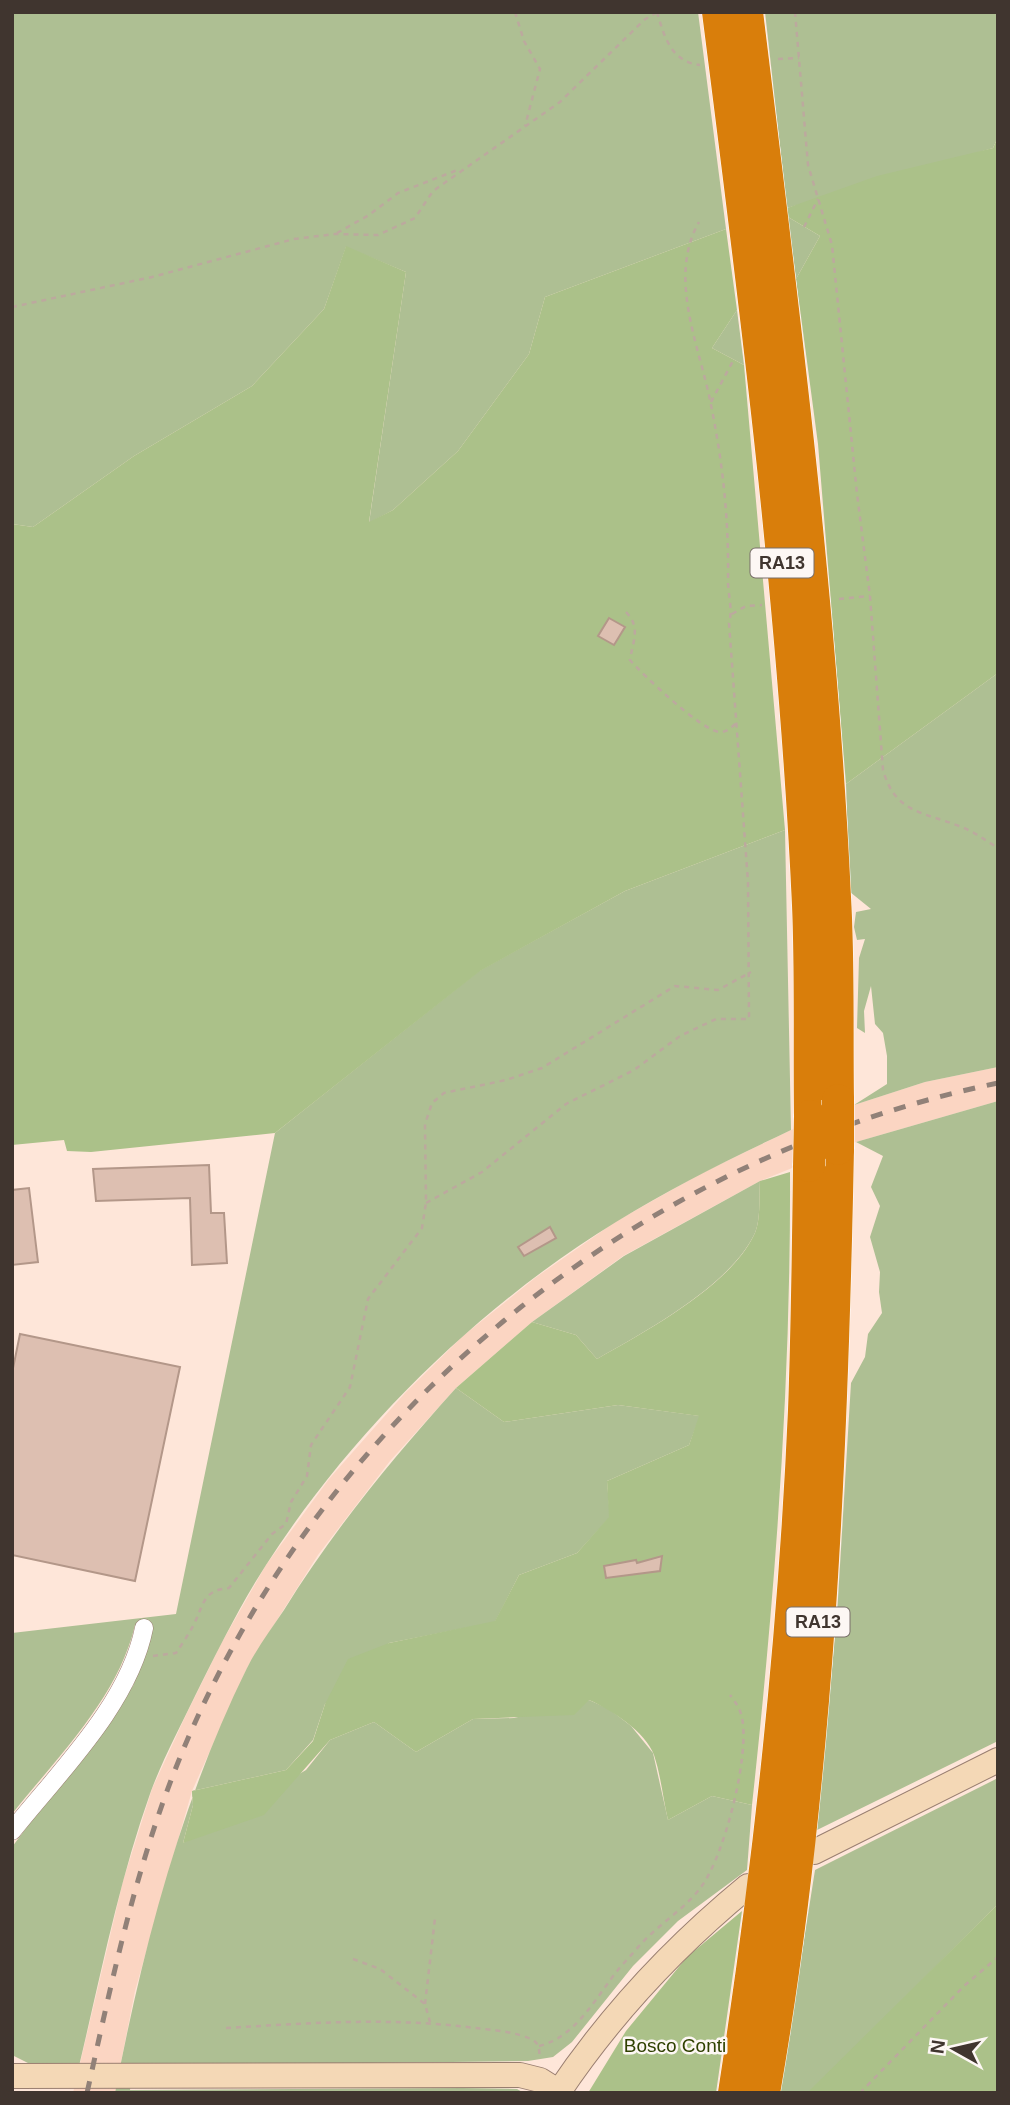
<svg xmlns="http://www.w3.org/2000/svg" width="1010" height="2105" viewBox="0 0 1010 2105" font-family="Arial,sans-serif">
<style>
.built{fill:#fbd5c2}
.green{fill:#aebf93}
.forest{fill:#abc189}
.building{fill:#ddbfb1;stroke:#b39789;stroke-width:2}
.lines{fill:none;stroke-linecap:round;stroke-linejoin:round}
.street-casing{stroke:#997e70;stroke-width:19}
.secondary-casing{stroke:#997e70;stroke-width:26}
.highway-casing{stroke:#fff;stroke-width:33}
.path{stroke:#bca99e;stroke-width:2.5;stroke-dasharray:5 5;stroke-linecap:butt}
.street{stroke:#fff;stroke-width:18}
.secondary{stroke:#f4d8b6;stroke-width:24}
.highway{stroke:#d97e0b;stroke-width:32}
.rail{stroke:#918178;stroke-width:5;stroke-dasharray:12 12;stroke-linecap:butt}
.highway-bridge-casing{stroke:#fff;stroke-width:33;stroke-linecap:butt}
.highway-bridge{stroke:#d97e0b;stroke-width:32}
.labels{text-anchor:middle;stroke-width:5;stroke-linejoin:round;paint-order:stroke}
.shield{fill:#fdf7f4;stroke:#796f6a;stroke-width:2}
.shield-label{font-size:18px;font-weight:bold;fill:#40352f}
.park-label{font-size:19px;fill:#2f4100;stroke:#fdf7f4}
</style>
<rect width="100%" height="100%" fill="#fee6d9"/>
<path class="built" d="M998,1067v34l-142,41 -96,39 -137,75 -91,66 -76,66 -66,73 -72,94 -70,111 -56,125 -57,200 -20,102h-42l50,-212 29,-92 33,-72 37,-75 44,-77 63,-86 76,-86 58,-57 72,-58 80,-56 85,-48 91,-44 63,-25 71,-23z"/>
<path class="green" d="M12,12h686l28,217 -181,68 -16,57 -71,97 -65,59 -24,13 37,-251 -60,-25 -22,62 -72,77 -118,70 -101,71 -21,-3z
M765,12h233v125l-5,11 -206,60z
M788,217l32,19 -24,43z
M737,310l7,55 -32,-17z
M998,673v394l-73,15 -71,23 33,-21v-28l-4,-23 -8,-9 -4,-38 -7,25 1,22 -8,-5 2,-70 6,-19 -8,1 -3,-13 2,-15 15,-3 -21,-17 -4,-108z
M785,830l6,300c-59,28 -119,57 -175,92 -136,83 -264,209 -350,343 -27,42 -49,87 -71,131 -15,31 -32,63 -44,95 -32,89 -50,183 -72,275l-49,-2 -18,-9v-208l121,-161 13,-36 4,-27 -15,2c-17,73 -77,131 -123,189v-181l164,-19 99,-481 204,-162 146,-80z
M998,1101v640l-181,89 20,-215 14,-232 14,-26 3,-23 14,-21 -3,-21 1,-20 -10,-35 10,-31 -9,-19 12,-31 -27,-14z
M760,1181c-1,16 1,41 -6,54 -26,52 -108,96 -157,124l-21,-24 -44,-13 92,-66z
M456,1388l48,34 114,-17 82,11 -11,29 -82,36 3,36 -33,36 -58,22 -24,47 -106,21 -64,61 -12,36 -27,30 -94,21 1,14 -10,38 123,-73 24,-30 44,-18 42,30 57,-33 41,-1 75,-18 20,9 22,17 22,27 15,67 44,-24 40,9 -5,65 -69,51 -45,45 -61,76 -19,15 -25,4 -394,5 -4,24 332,-2 55,1 7,4h-409c28,-146 66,-291 132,-425 10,-20 24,-39 37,-58 50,-81 109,-152 172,-222z
M998,1778v126l-189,189h-29l35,-223z"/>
<path class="forest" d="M998,137v536l-152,111 -28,-340 -22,-165 24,-43 -32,-19 -1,-9 90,-32 116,-28z
M726,229l11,81 -25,38 32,17 41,465 -160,61 -145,80 -205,162 -184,19 -24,-1 -3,-11 -52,5v-621l21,3 101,-71 118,-70 72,-77 22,-63 60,26 -37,250 24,-12 65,-59 71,-97 16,-57z
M790,1172c1,212 -15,422 -38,633l-40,-9 -44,24c-5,-21 -7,-44 -14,-65 -8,-23 -44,-46 -65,-55l-15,15 -101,4 -57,33 -42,-30 -44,18 -66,75 -81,28 10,-38 -1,-14 94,-21 27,-29 12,-37 23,-45 41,-16 106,-22 24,-46 58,-22 32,-36 -2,-36 82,-36 10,-29 -81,-11 -114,17 -48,-34 76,-66 44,13 21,24c49,-28 132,-72 157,-124 7,-13 5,-38 6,-54z
M998,1904v189h-189l1,-3z
M742,1911l-26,182h-128l38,-62 61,-74z"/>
<path class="building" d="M609,618l16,9 -11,18 -16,-9z
M209,1165l2,48h13l3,50 -35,2 -2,-67 -94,3 -3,-32z
M29,1188l9,74 -26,3v-75z
M550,1227l6,11 -32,18 -6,-9z
M20,1334l160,33 -45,214 -123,-26v-182z
M662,1556l-2,15 -54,7 -2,-12 32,-6 1,3z"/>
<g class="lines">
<g class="street-casing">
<path id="street" d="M12,1831c47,-59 117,-127 132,-203"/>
</g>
<g class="secondary-casing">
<path id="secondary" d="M814,1852l184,-92
M12,2076l508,-1 20,5 19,12
M558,2093c53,-79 117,-147 190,-207"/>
</g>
<g class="highway-casing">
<path id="highway" d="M718,12c38,297 76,594 90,893 3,70 1,141 2,211
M747,12c36,294 74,588 88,885 4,67 2,135 3,203
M734,2093c35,-226 60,-455 70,-683 3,-81 4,-163 5,-244
M764,2093c54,-311 68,-629 74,-944"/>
</g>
<path class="path" d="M515,12l9,29 16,28 -15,57
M657,12c7,24 14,50 43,53
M795,12l13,153 24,80 25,249 13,102 13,174c12,43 40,42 76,56 14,5 26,14 39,22
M778,59l21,-1
M804,227l14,-28
M337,233l32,-18 29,-22 62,-24
M12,307l140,-30 142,-38 41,-5 43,1 37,-17 18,-27 127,-89 84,-82 13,-8
M711,402l23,-43
M839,599l31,-3
M626,612c15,16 7,28 4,48 13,15 73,72 90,72 8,0 13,-6 19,-12
M732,614l14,-8 16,-1
M426,1203l56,-31 84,-68 68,-34 46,-34 36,-17h33l-1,-137 -19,-259c4,-13 -1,-28 -1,-42 1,-60 -5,-117 -17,-176 -11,-58 -44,-127 -12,-183
M153,1656l23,-3c6,-9 13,-19 18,-29 10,-20 9,-34 35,-36l43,-54 14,-10 5,-22 16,-26 4,-31 39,-58 18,-88 54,-71 4,-25 -1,-79 7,-21 12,-10 62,-13 36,-12 133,-82 43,4 33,-18
M353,1959l27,10 45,35 5,18
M425,2004l10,-86
M226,2028c83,-5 166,-11 249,0 18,2 42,4 58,12 7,4 6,12 7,19
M539,2046c38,-9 58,-51 82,-80 10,-10 19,-22 29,-31 17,-16 38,-30 51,-48 23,-30 49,-131 41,-169 -2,-10 -6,-15 -12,-23
M860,2093l104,-107 34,-29"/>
<use href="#street" class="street"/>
<use href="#secondary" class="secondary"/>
<use href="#highway" class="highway"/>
<path class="rail" d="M87,2093c27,-122 52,-242 102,-357 146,-334 453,-579 809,-653"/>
<g class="highway-bridge-casing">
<path id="highway-bridge" d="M838,1149v-49
M809,1166l1,-50"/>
</g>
<use href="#highway-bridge" class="highway-bridge"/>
</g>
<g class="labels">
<g class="shield">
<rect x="750.5" y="548.5" width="63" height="29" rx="5"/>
<rect x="786.5" y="1607.5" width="63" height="29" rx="5"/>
</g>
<g class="shield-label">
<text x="782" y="569">RA13</text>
<text x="818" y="1628">RA13</text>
</g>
<g class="park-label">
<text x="675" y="2052">Bosco Conti</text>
</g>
</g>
<rect width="1010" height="2105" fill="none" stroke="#40352f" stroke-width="28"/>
<g transform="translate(954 2049) rotate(278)" stroke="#fdf7f4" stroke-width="5" paint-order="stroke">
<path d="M0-5L12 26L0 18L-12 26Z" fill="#40352f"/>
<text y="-10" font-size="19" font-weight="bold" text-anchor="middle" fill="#40352f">N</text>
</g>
</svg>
